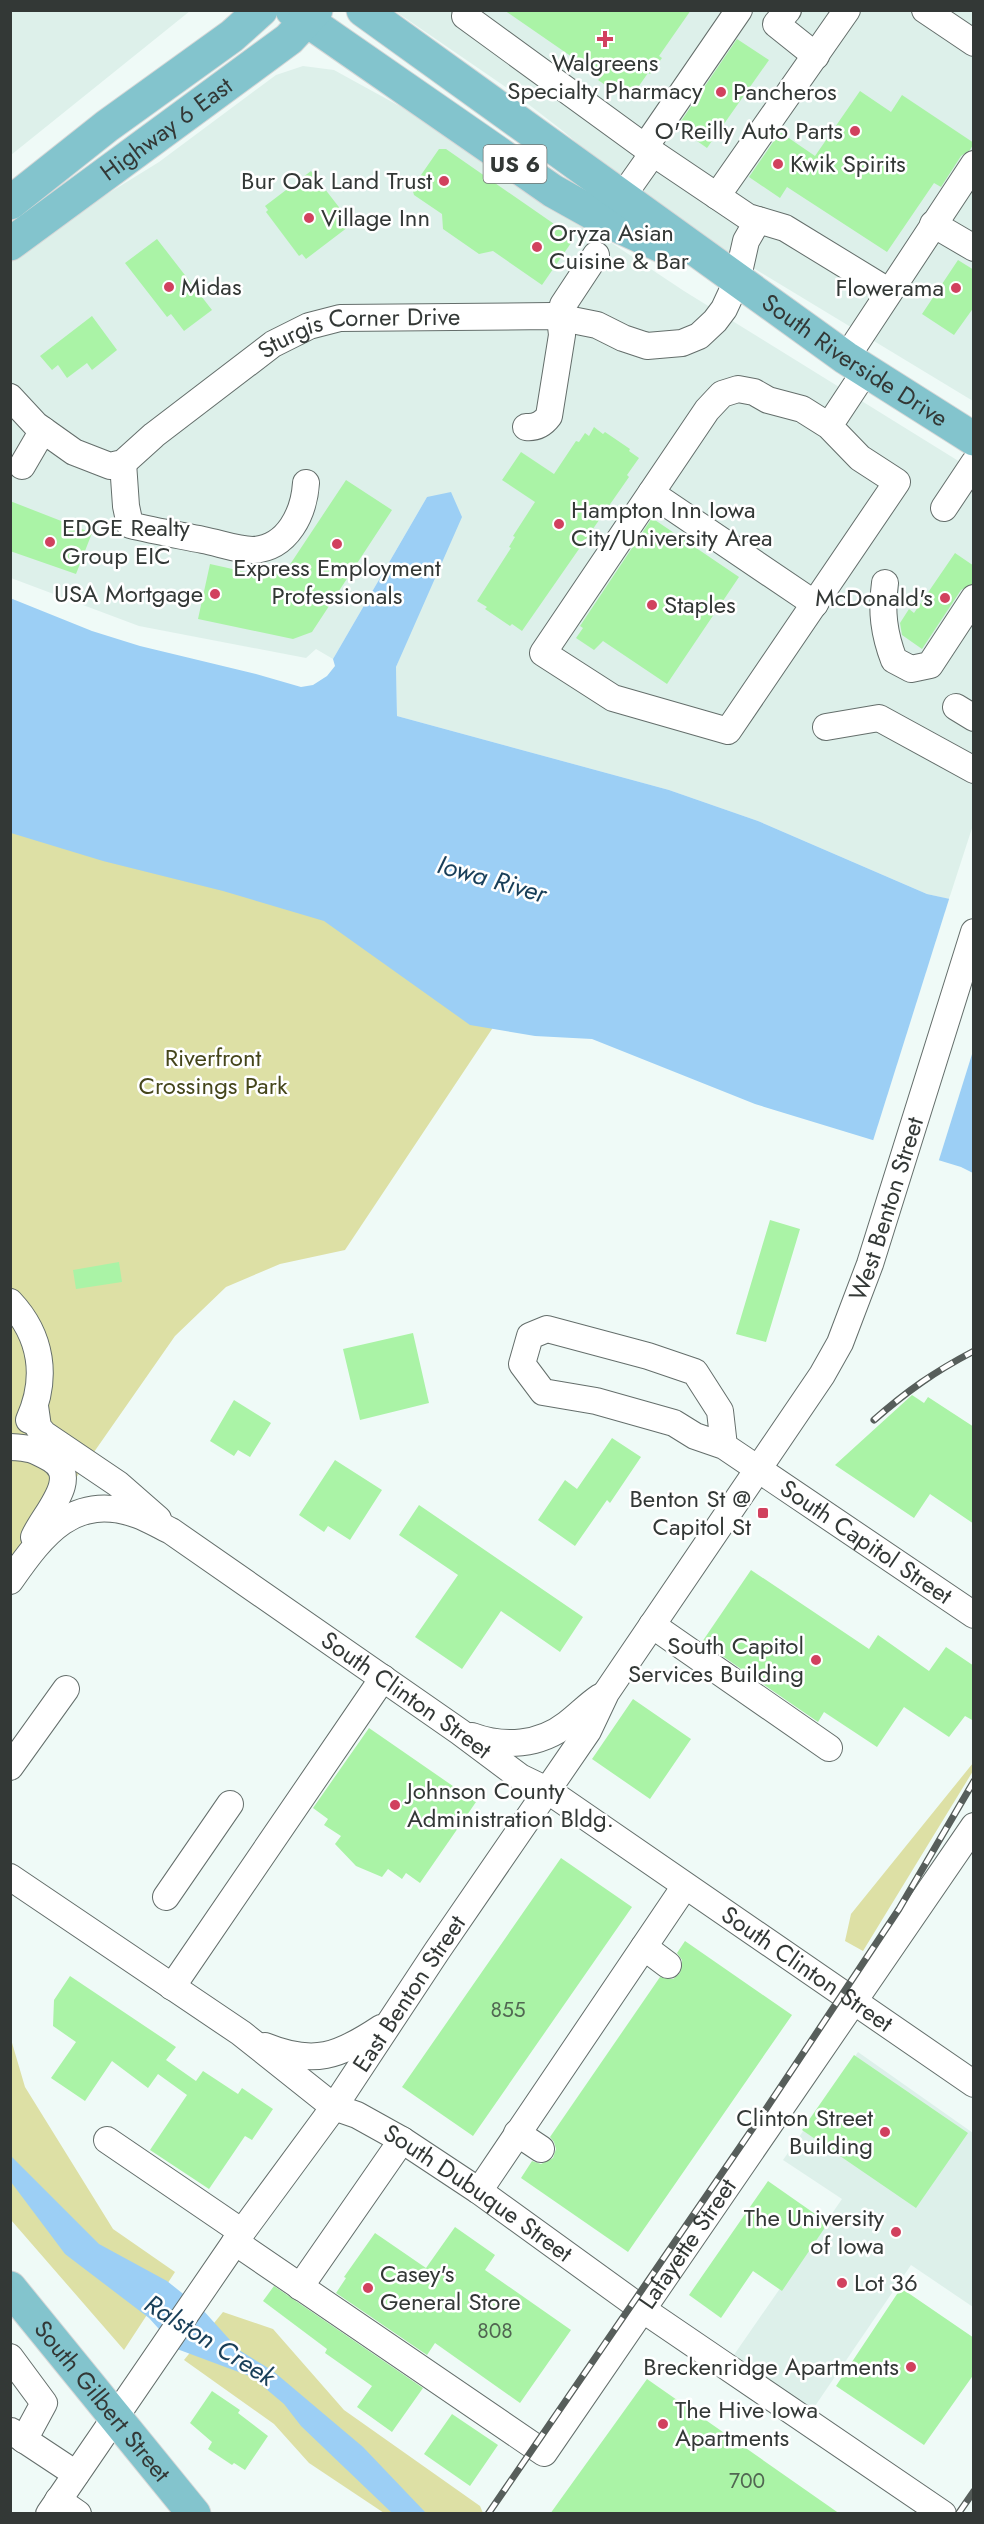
<svg xmlns="http://www.w3.org/2000/svg" width="984" height="2524" viewBox="0 0 984 2524" font-family="Jost,sans-serif">
<style>
.built{fill:#ddf0ea}
.green{fill:#dde0a5}
.water{fill:#9ccff5}
.pier{fill:#effaf7}
.building{fill:#aaf3a6}
.lines{fill:none;stroke-linecap:round;stroke-linejoin:round}
.minor-casing{stroke:#646e6b;stroke-width:28}
.major-casing{stroke:#d6d7d7;stroke-width:35}
.minor{stroke:#fff;stroke-width:26}
.major{stroke:#83c4cd;stroke-width:33}
.rail-casing{stroke:#575e5b;stroke-width:7}
.rail{stroke:#fff;stroke-width:4.5;stroke-dasharray:14;stroke-linecap:butt}
.poi-dot{fill:#d1415e;stroke:#fff;stroke-width:2}
.labels{text-anchor:middle;stroke-width:5;stroke-linejoin:round;paint-order:stroke}
.number-label{font-size:21px;fill:#516752}
.shield{fill:#fff;stroke:#707472;stroke-width:1.5}
.shield-label{font-size:22px;font-weight:bold;fill:#333836}
.poi-label{font-size:24px;fill:#333836;stroke:#fff;text-anchor:start}
.street-label{font-size:24px;fill:#333836;stroke:#fff}
.park-label{font-size:24px;fill:#45461b;stroke:#fff}
.water-label{font-size:26px;font-style:italic;fill:#183f59;stroke:#fff}
</style>
<rect width="100%" height="100%" fill="#effaf7"/>
<path class="built" d="M11,10h179v1l-179,144z
M395,11h578v390l-256,-155 -107,-75 -47,-40 -53,-41z
M303,66l31,4 100,55 250,166 289,179v355l-24,74 -22,-5 -169,-73 -89,-31 -272,-74 -1,-49 12,-30 19,-140 -94,162 -17,-10 -10,9 -167,-32 -128,-48v-320l30,-23 118,-73 117,-87z
M858,2052l115,81v174l-62,-42 -98,144 -86,-44 115,-166 -59,-39z"/>
<path class="green" d="M11,809l254,63 241,136 -161,242 -65,14 -54,23 -51,49 -164,235z
M973,1763v8l-110,180 -18,-10 6,-27z
M10,2036l15,51 88,142 62,43 -51,78 -113,-130z
M223,2312l50,17 71,81 136,96 3,7h-99l-75,-50 -35,-39 -90,-64z"/>
<path class="water" d="M451,492l11,25 -66,150 1,49 272,74 89,31 169,73 46,10v269l-12,-6 -206,-63 -163,-65 -57,-3 -65,-11 -146,-104 -101,-30 -120,-30 -92,-28 -1,-235 82,33 48,15 116,28 45,13 12,-2 14,-9 8,-10 -2,-7 94,-162z
M10,2155l89,89 68,37 35,28 37,41 34,21 90,76 63,66h-34l-91,-87 -17,-22 -32,-27 -75,-28 -28,-31 -84,-64 -54,-72z"/>
<path class="pier" d="M950,896l24,5 -1,150 -35,112 -66,-19z"/>
<path class="building" d="M504,10h187l-32,46 3,2 -12,16 -2,-1 -14,20 -9,-6 -5,8 -22,-15 3,-3z
M737,39l32,21 -62,88 -30,-21z
M860,91l31,21 11,-17 72,48 -4,7 -9,6 -20,31 -7,-4 -47,69 -100,-65 -7,11 -31,-21 31,-45 35,24z
M439,149h7l124,86 1,8 -29,42 -49,-34 -14,3 -36,-25 -1,-15 -28,-19 -2,-7z
M311,171l41,53 -46,35 -4,-5 -3,2 -33,-44 2,-2 -3,-4z
M157,239l55,71 -28,21 -13,-17 -4,3 -42,-54z
M958,260l16,10v37l-20,28 -32,-21z
M92,316l25,34 -25,20 -5,-7 -20,15 -9,-13 -6,5 -12,-14z
M594,427l9,7 2,-2 25,17 -1,2 10,7 -12,17 2,2 -107,154 -10,-7 -2,2 -25,-17 2,-2 -10,-6 34,-53 -2,-1 6,-10 -2,-1 22,-34 -33,-22 19,-28 33,22 22,-33 3,1 6,-9 4,3z
M346,480l46,30 -80,122 -19,7 -95,-20 12,-55 58,13 19,-8z
M10,501l82,32 -16,41 -66,-23z
M652,518l87,59 -72,107 -64,-43 -9,9 -18,-12 7,-10 -3,-2z
M955,553l19,13v17l-13,7 -39,59 -20,-14 -2,-12 9,-14 5,4z
M770,1220l30,9 -34,113 -30,-8z
M119,1262l3,20 -46,7 -3,-19z
M413,1333l16,70 -69,17 -17,-71z
M912,1395l12,8 4,-6 46,30v97l-44,-30 -16,24 -79,-53z
M234,1400l37,23 -21,34 -12,-7 -4,6 -24,-15z
M612,1438l29,19 -31,46 -3,-3 -32,46 -37,-26 27,-40 12,9z
M335,1460l47,30 -32,50 -22,-14 -4,6 -25,-17z
M419,1505l164,112 -23,35 -59,-41 -39,58 -47,-32 43,-62 -59,-40z
M751,1570l118,79 9,-14 51,36 17,-24 28,19v55l-9,-5 -16,21 -45,-30 -27,40 -53,-35 -6,10 -116,-80z
M633,1699l58,40 -41,60 -58,-40z
M369,1728l107,74 -56,81 -14,-10 -4,6 -14,-10 -6,8 -26,-11 -21,-22 6,-8 -17,-11 4,-6 -15,-11z
M561,1858l71,49 -159,229 -71,-49z
M685,1941l107,74 -164,237 -107,-74 11,-17 9,3 12,-6 3,-9 -2,-7 -4,-5 110,-160 13,2 7,-6 2,-13 -5,-7z
M70,1976l106,71 -10,13 30,21 7,-10 35,23 4,-6 31,21 -21,31 -7,-4 -36,53 -59,-39 37,-55 -29,-21 -10,14 -36,-27 -27,40 -34,-23 25,-36 -23,-16 1,-26z
M854,2055l114,78 -52,75 -114,-78z
M768,2181l60,42 -46,68 -29,-20 -32,47 -32,-23z
M455,2227l40,28 -10,15 86,60 -51,73 -85,-60 -8,12 -91,-62 10,-15 -2,-1 31,-44 51,35z
M274,2286l149,102 -31,44 -35,-25 15,-21 -47,-33 2,-4 -64,-48z
M901,2288l73,50v36l-50,71 -88,-59z
M647,2379l193,135h-290z
M212,2391l28,19 -2,3 30,23 -23,34 -11,-7 -2,2 -24,-16 4,-7 -22,-19z
M452,2414l46,31 -28,41 -46,-32z"/>
<g class="lines">
<g class="minor-casing">
<g id="minor">
<path d="M469,10l-4,6 188,137 95,64 37,11 103,63"/>
<path d="M788,10l-12,14 40,32"/>
<path d="M925,10l49,33"/>
<path d="M645,147l94,-137"/>
<path d="M717,196l130,-186"/>
<path d="M622,197l31,-44"/>
<path d="M933,224l41,24"/>
<path d="M846,358l128,-194"/>
<path id="s1" d="M10,397l26,28 38,27 36,14 13,-3 31,-28 119,-91 36,-18 31,-8 212,-2 45,9 26,13 24,8 35,-3 17,-7 16,-15 9,-12 13,-28 9,-40 12,-21"/>
<path d="M829,426l-27,-17 -34,-9 -14,-8 -16,-3 -16,5 -15,16 -164,243 70,45 115,33 169,-249 -37,-24 -31,-32 37,-56"/>
<path d="M526,427c10,1 17,-3 23,-11l13,-81 -2,-18 3,-12 33,-50"/>
<path d="M123,463l3,43 4,19c24,6 48,10 73,15 16,3 34,10 50,10 35,-2 51,-37 53,-67"/>
<path d="M22,466l21,-36"/>
<path d="M651,493l164,111"/>
<path d="M944,508l30,-45"/>
<path d="M885,583c-4,28 -1,51 9,77l17,9 19,-4 44,-67"/>
<path d="M956,707l18,11"/>
<path d="M826,727l53,-9 95,52"/>
<path d="M10,1302c32,34 38,76 19,118"/>
<path d="M35,1406l3,21 6,7 74,50 40,35"/>
<path id="s2" d="M724,1446l-4,-35 -25,-39 -47,-16 -101,-27 -17,7 -8,28 21,28 53,9 78,22 21,13 29,10 250,169"/>
<path d="M10,1447c21,1 23,2 41,12 31,19 -7,55 -17,78"/>
<path id="s3" d="M10,1581c33,-47 64,-89 128,-66 11,4 22,11 33,16l289,201 60,45 27,13 427,294"/>
<path d="M652,1625l177,123"/>
<path d="M472,1736c32,12 68,9 95,-12 12,-9 21,-19 33,-27"/>
<path d="M10,1767l56,-78"/>
<path id="s4" d="M10,1877l231,156 93,74 23,8 45,25 77,51 163,118 301,205"/>
<path d="M166,1897l64,-93"/>
<path d="M644,1947l24,18"/>
<path d="M172,1987l211,-309"/>
<path d="M265,2046c49,20 74,10 116,-18"/>
<path d="M517,2133l24,16"/>
<path d="M107,2140l135,92"/>
<path d="M479,2191l206,-305"/>
<path id="s5" d="M235,2242l309,211 430,-627"/>
<path d="M300,2287l102,-147"/>
<path d="M10,2357l34,46 -20,37"/>
<path d="M11,2431l65,43"/>
<path d="M58,2500l20,14"/>
<path id="s6" d="M49,2514l193,-282 92,-125 103,-156 151,-220 18,-38 216,-318 18,-32 30,-79 104,-332"/>
</g>
</g>
<g class="major-casing">
<g id="major">
<path d="M292,10l261,181 52,29 65,30"/>
<path id="s7" d="M363,10l483,348 128,81"/>
<path d="M10,203l97,-77 125,-90 29,-26"/>
<path id="s8" d="M10,244l279,-205 27,-29"/>
<path id="s9" d="M10,2288l184,226"/>
</g>
</g>
<use href="#minor" class="minor"/>
<use href="#major" class="major"/>
<g class="rail-casing">
<path id="rail" d="M874,1420c33,-29 60,-48 100,-69
M488,2514l278,-405 133,-200 75,-128
M958,2514l16,-23"/>
</g>
<use href="#rail" class="rail"/>
</g>
<g class="poi-dot">
<path d="M602 30h6v6h6v6h-6v6h-6v-6h-6v-6h6z"/>
<circle cx="721" cy="92" r="6"/>
<circle cx="855" cy="131" r="6"/>
<circle cx="778" cy="164" r="6"/>
<circle cx="444" cy="181" r="6"/>
<circle cx="309" cy="218" r="6"/>
<circle cx="537" cy="247" r="6"/>
<circle cx="169" cy="287" r="6"/>
<circle cx="956" cy="288" r="6"/>
<circle cx="559" cy="524" r="6"/>
<circle cx="50" cy="542" r="6"/>
<circle cx="337" cy="544" r="6"/>
<circle cx="215" cy="594" r="6"/>
<circle cx="945" cy="598" r="6"/>
<circle cx="652" cy="605" r="6"/>
<rect x="757" y="1507" width="12" height="12" rx="3"/>
<circle cx="816" cy="1660" r="6"/>
<circle cx="395" cy="1805" r="6"/>
<circle cx="885" cy="2132" r="6"/>
<circle cx="896" cy="2232" r="6"/>
<circle cx="842" cy="2283" r="6"/>
<circle cx="368" cy="2288" r="6"/>
<circle cx="911" cy="2367" r="6"/>
<circle cx="663" cy="2424" r="6"/>
</g>
<g class="labels">
<g class="number-label">
<text x="508" y="2017">855</text>
<text x="495" y="2338">808</text>
<text x="747" y="2488">700</text>
</g>
<rect class="shield" x="483.5" y="145" width="63" height="38" rx="4.5"/>
<g class="shield-label">
<text x="515" y="172">US 6</text>
</g>
<g class="poi-label">
<text x="605" y="71" text-anchor="middle">Walgreens<tspan x="605" dy="28">Specialty Pharmacy</tspan></text>
<text x="733" y="100">Pancheros</text>
<text x="843" y="139" text-anchor="end">O'Reilly Auto Parts</text>
<text x="790" y="172">Kwik Spirits</text>
<text x="432" y="189" text-anchor="end">Bur Oak Land Trust</text>
<text x="321" y="226">Village Inn</text>
<text x="549" y="241">Oryza Asian<tspan x="549" dy="28">Cuisine &amp; Bar</tspan></text>
<text x="181" y="295">Midas</text>
<text x="944" y="296" text-anchor="end">Flowerama</text>
<text x="571" y="518">Hampton Inn Iowa<tspan x="571" dy="28">City/University Area</tspan></text>
<text x="62" y="536">EDGE Realty<tspan x="62" dy="28">Group EIC</tspan></text>
<text x="337" y="576" text-anchor="middle">Express Employment<tspan x="337" dy="28">Professionals</tspan></text>
<text x="203" y="602" text-anchor="end">USA Mortgage</text>
<text x="933" y="606" text-anchor="end">McDonald's</text>
<text x="664" y="613">Staples</text>
<text x="751" y="1507" text-anchor="end">Benton St @<tspan x="751" dy="28">Capitol St</tspan></text>
<text x="804" y="1654" text-anchor="end">South Capitol<tspan x="804" dy="28">Services Building</tspan></text>
<text x="407" y="1799">Johnson County<tspan x="407" dy="28">Administration Bldg.</tspan></text>
<text x="873" y="2126" text-anchor="end">Clinton Street<tspan x="873" dy="28">Building</tspan></text>
<text x="884" y="2226" text-anchor="end">The University<tspan x="884" dy="28">of Iowa</tspan></text>
<text x="380" y="2282">Casey's<tspan x="380" dy="28">General Store</tspan></text>
<text x="854" y="2291">Lot 36</text>
<text x="899" y="2375" text-anchor="end">Breckenridge Apartments</text>
<text x="675" y="2418">The Hive Iowa<tspan x="675" dy="28">Apartments</tspan></text>
</g>
<g class="street-label">
<text dy="8" stroke="none"><textPath href="#s8" startOffset="194">Highway 6 East</textPath></text>
<text dy="8" stroke="none"><textPath href="#s1" startOffset="417">Sturgis Corner Drive</textPath></text>
<text dy="8" stroke="none"><textPath href="#s7" startOffset="604">South Riverside Drive</textPath></text>
<text dy="8" stroke="none"><textPath href="#s6" startOffset="1556">West Benton Street</textPath></text>
<text dy="8" stroke="none"><textPath href="#s2" startOffset="680">South Capitol Street</textPath></text>
<text dy="8" stroke="none"><textPath href="#s3" startOffset="482">South Clinton Street</textPath></text>
<text dy="8" stroke="none"><textPath href="#s3" startOffset="968">South Clinton Street</textPath></text>
<text dy="8" stroke="none"><textPath href="#s6" startOffset="633">East Benton Street</textPath></text>
<text dy="8" stroke="none"><textPath href="#s4" startOffset="566">South Dubuque Street</textPath></text>
<text dy="8" stroke="none"><textPath href="#s5" startOffset="628">Lafayette Street</textPath></text>
<text dy="8" stroke="none"><textPath href="#s9" startOffset="146">South Gilbert Street</textPath></text>
</g>
<g class="park-label">
<text x="213" y="1066">Riverfront<tspan x="213" dy="28">Crossings Park</tspan></text>
</g>
<g class="water-label">
<text transform="translate(492 879) rotate(16)" y="9">Iowa River</text>
<text transform="translate(210 2340) rotate(32)" y="9">Ralston Creek</text>
</g>
</g>
<rect width="984" height="2524" fill="none" stroke="#333836" stroke-width="24"/>
</svg>
